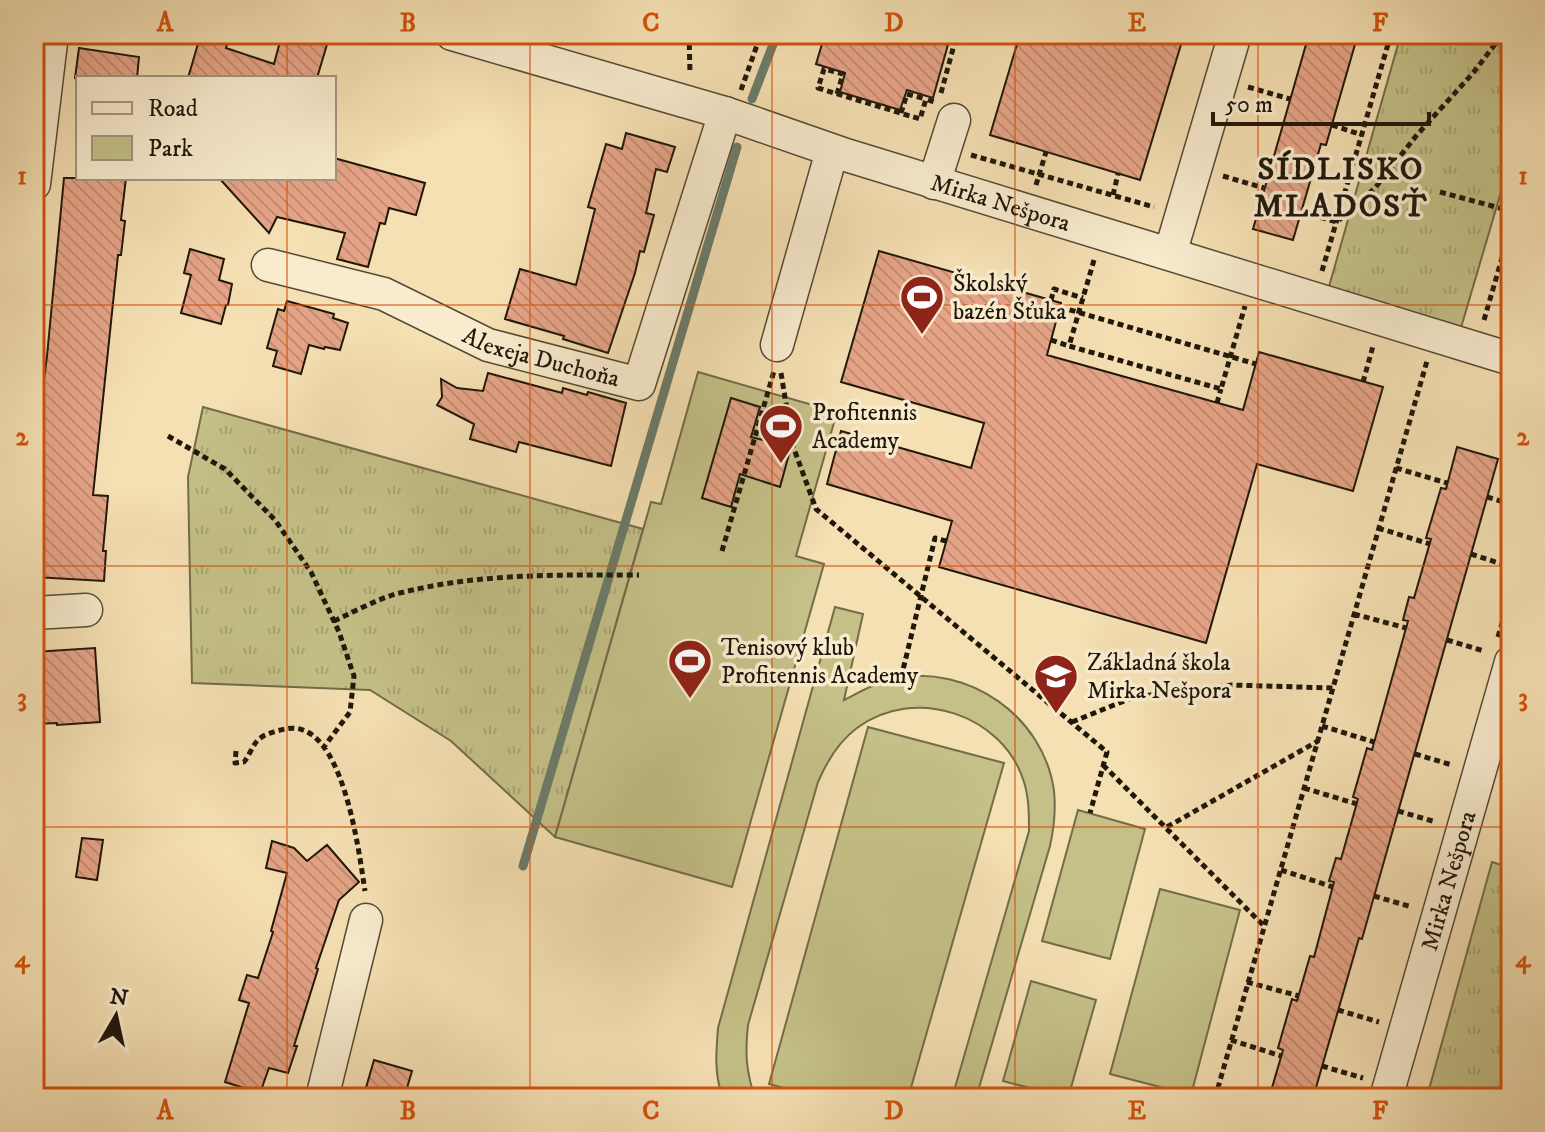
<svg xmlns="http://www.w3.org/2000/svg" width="1545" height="1132" viewBox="0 0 1545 1132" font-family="'IM FELL DW Pica',serif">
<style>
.grass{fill:url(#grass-tufts);stroke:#726c49;stroke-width:2}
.park{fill:#c4c087;stroke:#726c49;stroke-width:2}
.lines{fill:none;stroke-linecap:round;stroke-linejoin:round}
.stream{stroke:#6b7b69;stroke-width:9}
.building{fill:url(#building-back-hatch);stroke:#20170b;stroke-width:2}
.minor-casing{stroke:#554935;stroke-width:35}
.path{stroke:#20170b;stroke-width:5;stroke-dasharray:6 4;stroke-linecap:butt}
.minor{stroke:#f8ebce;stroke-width:32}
.grid{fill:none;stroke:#d4520c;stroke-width:2;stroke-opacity:0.55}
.labels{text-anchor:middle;stroke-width:7;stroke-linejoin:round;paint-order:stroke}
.street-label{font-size:24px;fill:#20170b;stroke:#f8ebce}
.poi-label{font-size:24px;fill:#20170b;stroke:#f8ebce;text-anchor:start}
.district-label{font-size:32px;font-weight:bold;letter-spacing:2px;fill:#20170b;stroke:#f8ebce}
.neatline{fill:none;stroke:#d4520c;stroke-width:3}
.grid-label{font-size:26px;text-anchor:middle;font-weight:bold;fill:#d4520c}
</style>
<defs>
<pattern id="grass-tufts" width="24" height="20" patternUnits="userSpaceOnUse" patternTransform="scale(2)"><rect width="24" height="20" fill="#c4c087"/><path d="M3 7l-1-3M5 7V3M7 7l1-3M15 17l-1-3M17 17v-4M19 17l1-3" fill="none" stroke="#a8a473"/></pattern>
<pattern id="building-back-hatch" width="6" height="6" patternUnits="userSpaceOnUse" patternTransform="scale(2)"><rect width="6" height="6" fill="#e5a487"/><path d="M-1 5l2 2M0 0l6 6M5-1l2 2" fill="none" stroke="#c48c73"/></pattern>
</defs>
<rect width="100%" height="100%" fill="#f5e0b3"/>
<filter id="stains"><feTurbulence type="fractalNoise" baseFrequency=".0025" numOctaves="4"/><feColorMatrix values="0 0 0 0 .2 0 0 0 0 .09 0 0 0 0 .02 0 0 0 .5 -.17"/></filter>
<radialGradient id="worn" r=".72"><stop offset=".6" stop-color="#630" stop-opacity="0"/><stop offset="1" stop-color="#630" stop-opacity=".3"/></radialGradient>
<path class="grass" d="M1401,34h110v124l-51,173 -134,-34z
M203,407l440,122 -88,308 -104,-96 -81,-51 -178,-7 -4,-206z
M1492,862l19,6v230h-110l3,-12 24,7z"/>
<path class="park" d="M698,372l139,40 -41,144 28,8 -92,323 -177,-50 96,-335 10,2z
M835,607l28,7 -19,86c16,-8 32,-18 51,-22 73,-14 149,38 159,113 2,19 0,37 -4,55l-74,252h-24l77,-267c0,-17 0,-33 -5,-49 -21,-68 -110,-97 -167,-54 -19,14 -30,33 -39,54l-70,243c-3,29 -2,46 7,73h-32c-9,-23 -7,-46 -5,-70z
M868,727l136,36 -96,335h-87l-52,-14z
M1078,810l67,19 -35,130 -68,-18z
M1160,889l80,21 -49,185 -81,-21z
M1031,981l65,19 -28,98 -65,-17z"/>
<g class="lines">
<path class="stream" d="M752,99l25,-65
M523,866l214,-719"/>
</g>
<path class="building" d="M282,34h17l29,7 -11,37h-129l12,-41 27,7 -1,4 48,16z
M825,34h126l-18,64 -26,-8 -7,20 -60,-18 5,-19 -29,-9z
M1020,34h151l12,4 -43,142 -150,-45z
M1309,34h49l-32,111 -5,-1 -28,96 -40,-11z
M79,48l60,9 -2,21h-62z
M626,133l49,14 -8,25 -11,-3 -10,44 8,2 -10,37 -4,-1 -5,22 -27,80 -45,-14 1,-3 -59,-17 15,-50 56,16 19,-76 -7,-2 18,-63 16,5z
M334,158l91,25 -9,32 -27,-7 -4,16 -5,-1 -12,44 -31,-8 8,-26 -68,-16 -8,16 -50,-55h115z
M64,178h62l-5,42 4,1 -4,34h-3l-25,240 15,1 -5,55h3l-2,30 -70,-4v-120l13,-101z
M190,249l34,10 -5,21 13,4 -4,21h-2l-5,19 -40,-11 10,-38 -7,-2z
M879,251l182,52 -14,52 196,55 16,-58 124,35 -30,104 -96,-27 -51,179 -267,-76 13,-46 -125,-37 14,-53 130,37 13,-45 -143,-41z
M287,301l47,13 -1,4 15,5 -8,27 -15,-3 -1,2 -15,-4 -8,29 -28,-8 4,-15 -10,-3 11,-39 6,2z
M488,373l74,20 1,-5 24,7 1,-3 38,11 -15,63 -92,-24 -3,10 -46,-13 4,-15 -37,-19 5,-8 -1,-18 16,9 26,3z
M731,398l29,9 -9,30 40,10 -11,40 -40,-13 -9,33 -29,-9z
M1457,447l41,12 -136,480 -3,-1 -46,160h-44l14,-48 -5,-2 14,-49 5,2 13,-45 4,1 20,-75 -5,-1 7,-23 5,1 17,-60 -5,-2 14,-49 5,2 36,-129 -5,-1 6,-23 5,1 17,-59 -5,-1 15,-50 5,1z
M95,648l5,74 -43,3v-2l-23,1v-72z
M82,838l21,2 -6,40 -21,-3z
M272,841l22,7 13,13 20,-16 32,37 -20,18 -23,68 2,1 -24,77h3l-9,27 -19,-5 -9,25 -35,-11 24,-79 -10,-3 8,-25 11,3 15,-46 -2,-1 16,-58 -21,-5z
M374,1060l38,11 -8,27h-41z"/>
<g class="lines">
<g class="minor-casing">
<g id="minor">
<path id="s1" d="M452,34l273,79 121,42 665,204"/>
<path d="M934,183l20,-63"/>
<path d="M34,184l18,-150"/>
<path d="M1170,254l65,-220"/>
<path id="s2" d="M268,265l116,29 104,51 151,39 86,-271"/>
<path d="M777,345l55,-194"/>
<path d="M34,613l52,-3"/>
<path d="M322,1098l44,-178"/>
<path id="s3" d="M1386,1098l125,-436"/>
</g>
</g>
<path class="path" d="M689,34l1,39
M1373,34l17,5
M1248,87l42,12
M741,90l20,-56
M941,93l16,-59
M837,94l6,-20 -19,-5 -6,19 102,31 6,-20 8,3
M901,113l6,-19 19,5
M1332,125l30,10
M971,155l183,52
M1223,176l41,12
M1036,185l10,-33
M1440,192l71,19
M1113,195l5,-21
M1301,212l36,10 38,-34 41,-52 57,-63 30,-39
M1094,260l-25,86 152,43 24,-83
M1322,271l69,-237
M1051,300l3,-11 29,9
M1060,307l196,57
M1484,320l27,-93
M1051,340l18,6
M781,373l12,73 23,63 291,243 -17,61
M1363,382l10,-36
M1217,403l4,-14
M168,436l57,33 50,51 36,52 28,60 15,44 -4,36 -26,35
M1396,468l51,15
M1487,497l24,7
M1378,528l52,16
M722,551l52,-180
M1471,554l40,13
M1354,614l52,14
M334,621c20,-9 41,-21 62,-27 80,-21 160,-19 243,-19
M1498,637l13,-45
M1447,640l37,11
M901,678l34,-140 11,3
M1072,722l62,-25 98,-12 101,3
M1322,726l52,16
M236,751l-1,12 9,-1c5,-6 8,-15 13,-21 6,-7 19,-10 28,-12 58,-13 74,124 80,162
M1415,754l37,11
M1103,765l160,160
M1304,788l53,16
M1398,811l38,11
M1167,827l151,-86
M1281,870l52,17
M1374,896l38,11
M1247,982l52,14
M1338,1010l41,12
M1231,1040l50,16
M1322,1066l41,12
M1215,1098l212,-737"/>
<use href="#minor" class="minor"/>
</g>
<path class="grid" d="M287,34v44M530,34v1064M772,34v1064M1015,34v1064M1258,34v1064M287,178v920M34,305h1477M34,566h1477M34,827h1477"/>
<defs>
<g id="stadium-pin" transform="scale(2.3)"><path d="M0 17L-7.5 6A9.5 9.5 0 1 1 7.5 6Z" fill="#8f2418" stroke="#f8ebce"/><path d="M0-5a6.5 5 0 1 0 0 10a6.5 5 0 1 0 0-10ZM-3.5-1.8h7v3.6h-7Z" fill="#fff"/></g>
<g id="school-pin" transform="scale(2.3)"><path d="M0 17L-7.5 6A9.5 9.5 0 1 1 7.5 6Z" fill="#8f2418" stroke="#f8ebce"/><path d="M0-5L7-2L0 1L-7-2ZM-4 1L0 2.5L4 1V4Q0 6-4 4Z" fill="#fff"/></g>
</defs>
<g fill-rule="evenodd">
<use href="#stadium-pin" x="922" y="297"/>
<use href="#stadium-pin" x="781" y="426"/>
<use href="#stadium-pin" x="690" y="661"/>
<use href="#school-pin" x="1056" y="676"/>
</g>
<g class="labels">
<g class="street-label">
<text dy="8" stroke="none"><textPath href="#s1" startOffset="574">Mirka Nešpora</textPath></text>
<text dy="8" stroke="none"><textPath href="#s2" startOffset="290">Alexeja Duchoňa</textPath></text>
<text dy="8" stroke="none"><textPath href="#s3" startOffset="226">Mirka Nešpora</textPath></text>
</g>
<g class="poi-label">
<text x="953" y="291">Školský<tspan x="953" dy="28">bazén Šťuka</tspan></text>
<text x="812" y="420">Profitennis<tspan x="812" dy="28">Academy</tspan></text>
<text x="721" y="655">Tenisový klub<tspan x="721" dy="28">Profitennis Academy</tspan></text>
<text x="1087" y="670">Základná škola<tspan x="1087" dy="28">Mirka Nešpora</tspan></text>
</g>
<g class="district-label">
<text x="1341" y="179">SÍDLISKO<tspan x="1341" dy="37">MLADOSŤ</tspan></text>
</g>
</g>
<rect width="1545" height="1132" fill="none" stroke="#f5e0b3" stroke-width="88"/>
<rect x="76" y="76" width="260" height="104" fill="#f8ebce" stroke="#a29680" stroke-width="2"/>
<rect x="92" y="102" width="40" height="12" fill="#f8ebce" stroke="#a29680" stroke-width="2"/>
<text x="148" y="116" font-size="24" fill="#20170b">Road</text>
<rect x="92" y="136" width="40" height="24" fill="#c4c087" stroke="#a29680" stroke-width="2"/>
<text x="148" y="156" font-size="24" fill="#20170b">Park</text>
<g transform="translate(116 1016) rotate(9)" stroke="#f8ebce" stroke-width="6" paint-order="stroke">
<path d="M0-6L14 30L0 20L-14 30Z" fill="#20170b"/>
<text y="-12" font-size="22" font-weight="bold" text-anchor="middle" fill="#20170b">N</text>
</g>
<path d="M1213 112v12h216v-12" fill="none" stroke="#20170b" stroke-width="4"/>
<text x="1225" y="112" font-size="24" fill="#20170b" stroke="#f8ebce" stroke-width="6" paint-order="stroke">50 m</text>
<rect x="44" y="44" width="1457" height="1044" class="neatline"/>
<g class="grid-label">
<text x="165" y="31">A</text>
<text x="408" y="31">B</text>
<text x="651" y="31">C</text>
<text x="894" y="31">D</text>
<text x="1137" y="31">E</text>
<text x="1380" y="31">F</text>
<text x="22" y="184">1</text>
<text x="1523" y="184">1</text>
<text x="22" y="445">2</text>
<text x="1523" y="445">2</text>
<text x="22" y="706">3</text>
<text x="1523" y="706">3</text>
<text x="22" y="967">4</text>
<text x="1523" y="967">4</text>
<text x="165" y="1119">A</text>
<text x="408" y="1119">B</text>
<text x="651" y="1119">C</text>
<text x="894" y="1119">D</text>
<text x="1137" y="1119">E</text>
<text x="1380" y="1119">F</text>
</g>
<rect width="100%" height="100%" filter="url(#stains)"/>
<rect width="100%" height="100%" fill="url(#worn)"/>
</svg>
